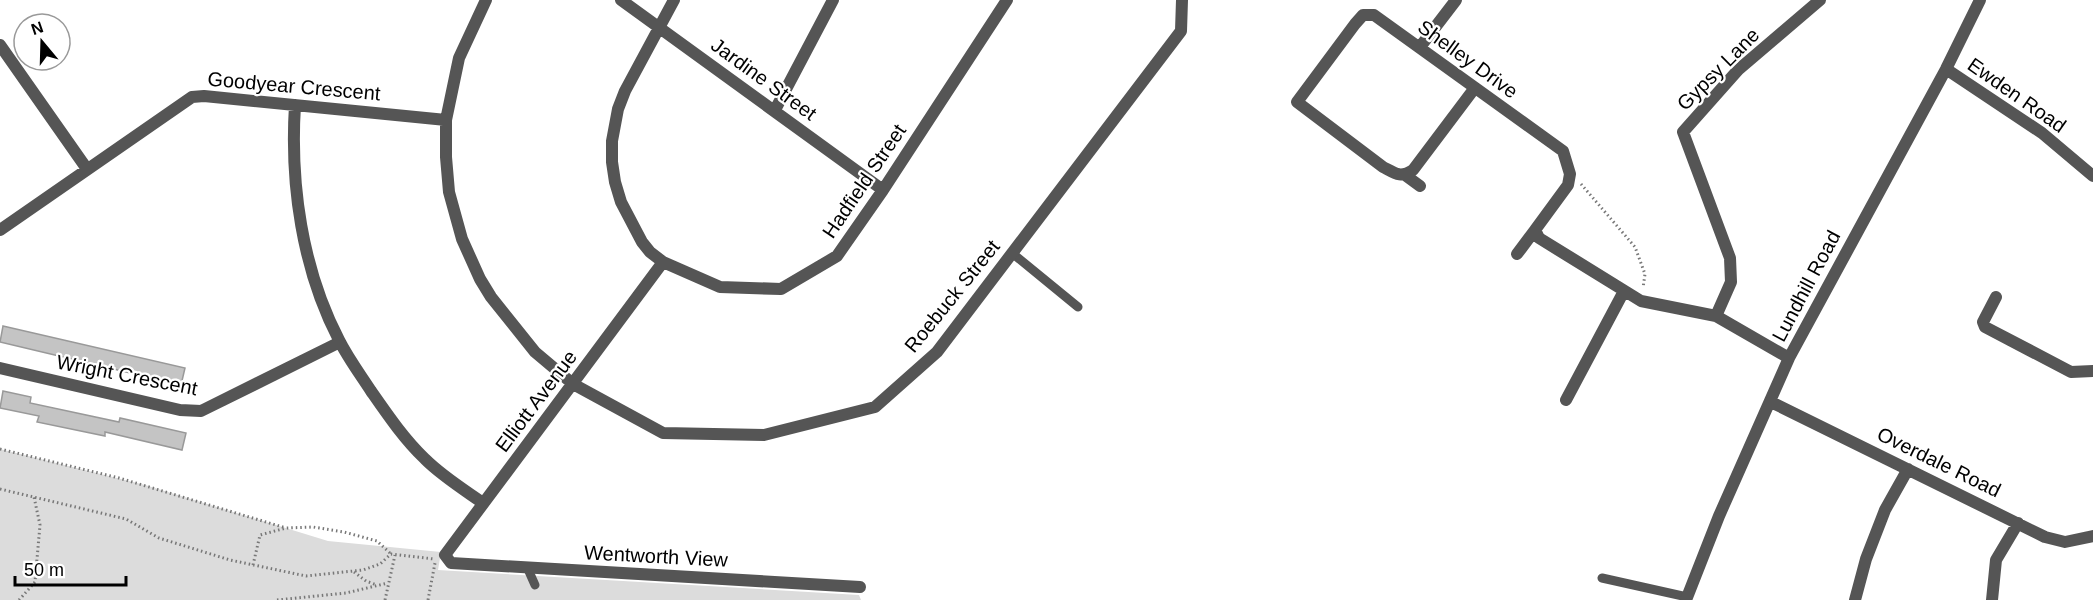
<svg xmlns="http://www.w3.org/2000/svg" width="2093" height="600" viewBox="0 0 2093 600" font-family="Helvetica,sans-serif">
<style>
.green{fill:#dcdcdc}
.building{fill:#c4c4c4;stroke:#999;stroke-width:1.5}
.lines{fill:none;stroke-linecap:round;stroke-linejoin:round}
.path{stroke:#777;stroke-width:3;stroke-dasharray:1.5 3;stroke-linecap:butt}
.lane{stroke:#555;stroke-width:9}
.street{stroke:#555;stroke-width:12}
.labels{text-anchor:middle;stroke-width:4.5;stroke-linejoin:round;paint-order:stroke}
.street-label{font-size:20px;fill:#000;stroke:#fff}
</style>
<rect width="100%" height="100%" fill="#fff"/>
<path class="green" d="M0,449l145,36 183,56 113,11 -3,18 421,25 2,5h-861z"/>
<path class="building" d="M3,326l182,42 -4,17 -181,-43z
M3,391l28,6 -1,6 89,19 1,-4 66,15 -4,17 -77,-18v4l-68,-14 2,-6 -39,-8z"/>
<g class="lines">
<path class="path" d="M1581,184l54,63 10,27 -2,14
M0,449l119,29 167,50
M0,489l126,30 33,19 71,22 76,16 57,-6 17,-6 11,-10 43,5
M253,565l7,-30 26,-7 27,-1 31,5 33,9 14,13
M354,572l12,9 11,4
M19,600l16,-18 5,-57 -6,-28
M277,600l69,-7 42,-10
M385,600l10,-45
M428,600l7,-37"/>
<path class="lane" d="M1012,253l66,54
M527,567l8,18
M1602,578l85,19"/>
<path class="street" d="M486,0l-27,58 -13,62v37l3,35 13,47 18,40 11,18 44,55 38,32 90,49 101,2 111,-28 62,-55 244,-321 1,-31
M621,0l262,190
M674,0l-49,91 -7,18 -6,32v21l3,20 6,20 21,40 8,10 13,10 57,25 61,2 56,-33 46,-66 124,-190
M0,45l87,124
M1420,47l36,-47
M1946,69l96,64 51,43
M1474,89l-61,81c-13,8 -17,4 -30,-3l-86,-65 58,-78 8,-9h11l189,136 7,23 -2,11 -33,45 4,8 102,63 75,15 73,42
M295,105c-5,79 7,164 44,235 9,18 21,34 32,51 16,23 33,48 54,68 17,17 38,30 58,44
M775,110l58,-110
M1405,175l15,11
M0,230l192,-133 12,-1 242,24
M1517,254l18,-24
M663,262l-218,293 6,8 409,24
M1996,297l-13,25 2,5 86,45 22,-1
M1716,316l15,-34 -1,-24 -47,-126 55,-62 82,-70
M0,368l180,42 21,1 139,-69
M1566,400l58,-109
M1771,402l274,135 20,5 28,-6
M1686,600l33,-84 70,-158 157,-289 34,-69
M1855,600l11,-41 19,-49 23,-41
M1992,600l4,-40 22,-37"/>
</g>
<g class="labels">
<g class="street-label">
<text transform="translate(1468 59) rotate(36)" y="7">Shelley Drive</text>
<text transform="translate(1718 69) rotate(-45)" y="7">Gypsy Lane</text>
<text transform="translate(764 79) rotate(36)" y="7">Jardine Street</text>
<text transform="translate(294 86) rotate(5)" y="7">Goodyear Crescent</text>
<text transform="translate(2017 95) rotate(35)" y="7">Ewden Road</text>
<text transform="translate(864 181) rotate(-56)" y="7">Hadfield Street</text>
<text transform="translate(1806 286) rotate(-62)" y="7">Lundhill Road</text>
<text transform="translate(952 296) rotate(-51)" y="7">Roebuck Street</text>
<text transform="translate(127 375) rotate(11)" y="7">Wright Crescent</text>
<text transform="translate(536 401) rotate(-53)" y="7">Elliott Avenue</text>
<text transform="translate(1939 462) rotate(26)" y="7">Overdale Road</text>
<text transform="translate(656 556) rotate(3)" y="7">Wentworth View</text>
</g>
</g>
<g transform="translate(42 42) rotate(341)"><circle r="28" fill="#ffffff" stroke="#999999" stroke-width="1.5"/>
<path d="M0-4.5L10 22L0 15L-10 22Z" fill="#000000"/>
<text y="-9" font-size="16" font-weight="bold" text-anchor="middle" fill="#000000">N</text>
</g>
<path d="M15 576v9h111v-9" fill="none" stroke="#000000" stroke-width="3"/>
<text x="24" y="576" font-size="18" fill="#000000" stroke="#ffffff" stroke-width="4.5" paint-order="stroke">50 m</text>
</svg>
